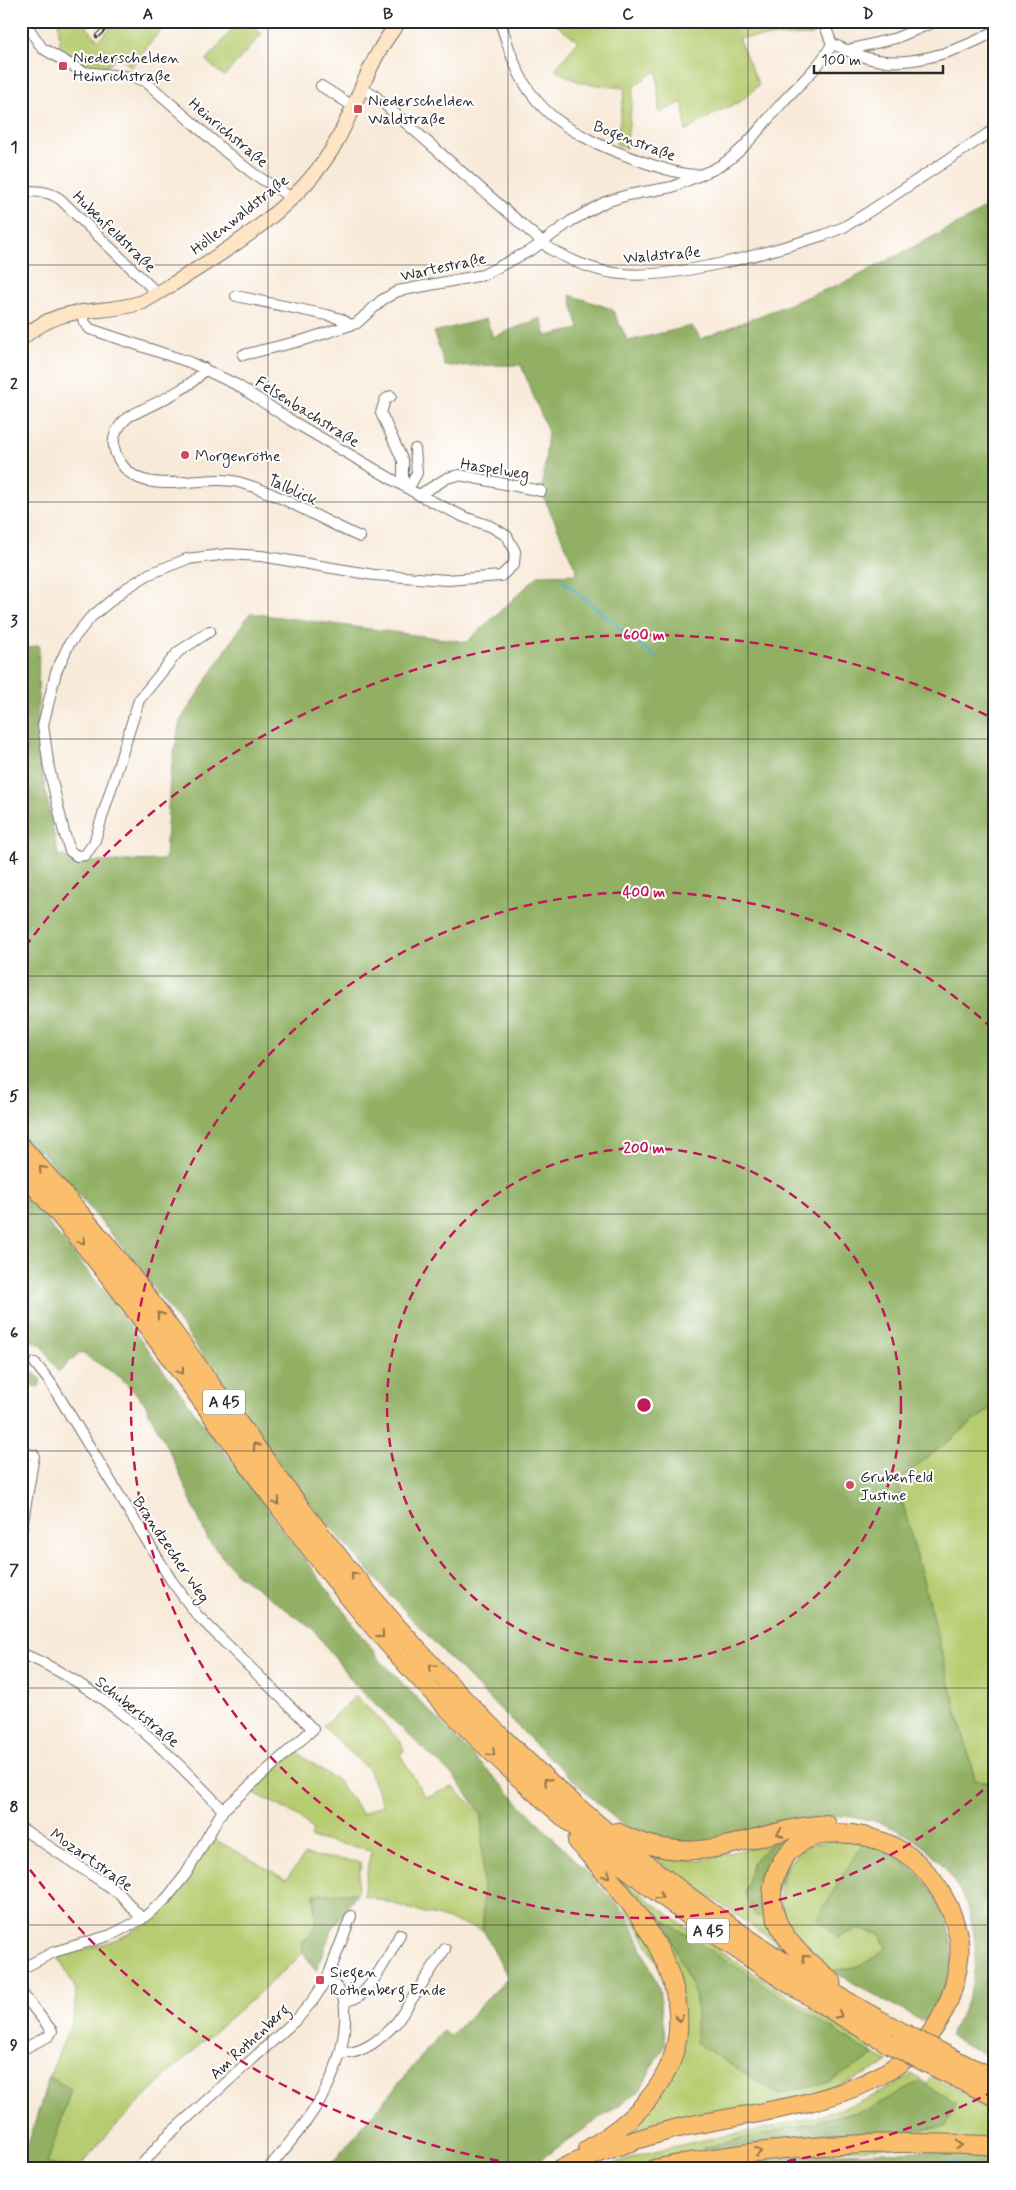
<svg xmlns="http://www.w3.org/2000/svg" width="1016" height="2190" viewBox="0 0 1016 2190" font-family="Mynerve,sans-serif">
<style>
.green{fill:#b7cc71;stroke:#717c4e;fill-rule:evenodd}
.forest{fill:#91b063;stroke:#5e6e47}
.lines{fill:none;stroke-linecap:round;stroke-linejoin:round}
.stream{stroke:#43aec2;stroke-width:2.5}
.street-casing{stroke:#736e68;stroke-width:12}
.secondary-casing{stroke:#736e68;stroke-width:16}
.highway-casing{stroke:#736e68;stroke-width:20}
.street{stroke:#fff;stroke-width:10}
.secondary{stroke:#fde5c5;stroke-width:14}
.highway{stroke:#fabe6d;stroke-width:18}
.rail-casing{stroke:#2b2b2b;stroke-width:4.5}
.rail{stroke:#fff;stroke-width:2.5;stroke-dasharray:8;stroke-linecap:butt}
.highway-bridge-casing{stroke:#736e68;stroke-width:20;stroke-linecap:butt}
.highway-bridge{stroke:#fabe6d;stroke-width:18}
.oneway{stroke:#92744c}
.grid{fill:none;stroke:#2b2b2b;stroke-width:1;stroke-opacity:0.55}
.ring{fill:none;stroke:#c2185b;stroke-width:2.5;stroke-dasharray:9 6}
.poi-dot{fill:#d1495b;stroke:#fff;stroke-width:2}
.labels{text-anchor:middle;stroke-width:4;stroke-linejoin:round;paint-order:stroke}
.shield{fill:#fff;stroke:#6b6b6b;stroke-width:1}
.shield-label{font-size:15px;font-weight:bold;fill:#2b2b2b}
.poi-label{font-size:16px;fill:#2b2b2b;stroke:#fff;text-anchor:start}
.street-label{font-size:16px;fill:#2b2b2b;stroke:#fff}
.centre{fill:#c2185b;stroke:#fff;stroke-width:2.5}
.ring-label{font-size:15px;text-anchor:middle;font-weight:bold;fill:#c2185b;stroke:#fff;stroke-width:4;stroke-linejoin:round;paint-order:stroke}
.neatline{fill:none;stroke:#2b2b2b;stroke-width:2}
.grid-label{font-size:16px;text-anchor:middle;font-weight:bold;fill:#2b2b2b}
</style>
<rect width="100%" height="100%" fill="#fff"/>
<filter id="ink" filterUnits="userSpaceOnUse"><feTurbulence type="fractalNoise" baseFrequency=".02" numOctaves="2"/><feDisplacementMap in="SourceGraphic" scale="10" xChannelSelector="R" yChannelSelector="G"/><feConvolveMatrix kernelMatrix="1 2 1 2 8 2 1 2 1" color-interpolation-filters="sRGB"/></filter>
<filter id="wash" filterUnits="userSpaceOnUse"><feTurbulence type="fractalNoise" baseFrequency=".0096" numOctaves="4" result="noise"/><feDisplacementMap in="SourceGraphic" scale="20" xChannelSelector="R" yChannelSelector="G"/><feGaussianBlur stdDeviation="1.12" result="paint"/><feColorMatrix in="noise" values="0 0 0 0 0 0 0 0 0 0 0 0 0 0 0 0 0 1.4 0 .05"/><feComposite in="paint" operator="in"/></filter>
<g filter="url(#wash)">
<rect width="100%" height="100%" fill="#f8ead9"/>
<path class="green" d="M58,21h35l-6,6 11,13 20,-19h50l-37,46 -12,-11 -15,13h-20l-24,-22z
M239,21h8l15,13 -38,42 -18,-15z
M551,21h271l-9,14 -75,3 21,47 -18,16 -24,11 -31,19 -3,-29 -24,11 -2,-43 -23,16 -8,62 -10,-4 9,-56 -44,-5 -26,-13 23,-29z
M995,1405v378l-20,-3 -78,-299z
M356,1696l45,46 3,9 -4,3 25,43 28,-10 29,27 1,116 -120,-35 8,-45 -60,-12 2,-8 -16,-15 -47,-24 45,-40 43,30 24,33 21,-10 -15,-35 -45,-43z
M212,1838l74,41 19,-24 56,7 -4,31 -43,1 2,33 -15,17 2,8 -9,10c-75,66 -151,129 -215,205l-32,-3 24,-74 -22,-13 25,-61 2,-26 -18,-33c22,-7 46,-12 66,-21 43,-20 66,-59 88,-98z
M833,1840l30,2 -6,87 24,5 5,16 -26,16 -28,5c-16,-13 -34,-28 -45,-47 -14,-26 -7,-62 20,-77 7,-4 18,-5 26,-7z
M771,1843l-19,20 16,52 17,34 -140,-98 29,8 26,1z
M599,1862c88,69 179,130 275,185l-3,6 17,9 -7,5 -57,25 -209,48 41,-44 24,-96zM665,1921l114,173 -82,-51 -1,-45z
M912,2074l16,9 3,-6 64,30v34l-321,18 -48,10h-27c100,-41 224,-33 313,-95zM867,2110l78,17 -239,21v-1z"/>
<path class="forest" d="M995,200v1205l-98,76 78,299 20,3v277l-46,-24c26,-39 34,-84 18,-129 -10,-26 -28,-51 -51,-66 -24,-17 -52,-25 -81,-25 -14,0 -28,4 -42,7 -54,12 -114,34 -166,4 -14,-9 -26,-21 -38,-32 -28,-26 -55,-52 -82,-79 -73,-71 -143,-147 -207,-226 -17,-20 -31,-42 -46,-63 -38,-52 -74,-105 -113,-156 -32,-42 -67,-81 -101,-121l-19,19v-519l18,-5 -2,102 21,108 30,7 77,-2 5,-85 10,-54 70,-108 217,29 72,-67 39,-1 -36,-81 6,-61 -27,-67 -76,1 -11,-34 52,-13 7,18 48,-19 5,18 33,-7 -9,-34 42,14 16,32 64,-15 9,13 149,-59 121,-63z
M21,1191l80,96 280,374 246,253 32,74 7,56 -28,48 -110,76 -201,1 116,-138 7,5 58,-58 -25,-48 -1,-116 -27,-36 -99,-92 -43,-57 -77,-56 -28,-33 -33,-77 -31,-61 -24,-25 -40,-25 -22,20 -16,-27 -17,-6 -4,4z
M21,1364l20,15 -2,8 -18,-3z
M797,1835l-29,80 -12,2 -11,-23 7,-31 19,-20z
M863,1842c11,5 25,9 35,15 31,20 54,61 54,98 0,20 -12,43 -19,62l-13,3 -88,-49 28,-5 26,-17 -6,-15 -23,-5 -19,8 -21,-19z
M357,1893l-26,38 -15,40 -13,-19 -2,-8 15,-17 -2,-33z
M664,1920l210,136 -47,27 -48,11 -83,-51v-45z
M49,2077l22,12 -24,75 34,5h-60v-15l5,-3z
M920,2081l36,22 -11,24 -244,22 166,-39z
M922,2151l73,5v13h-301c74,-16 152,-16 228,-18z"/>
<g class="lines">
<path class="stream" d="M562,580l94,78
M912,2169l47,-7"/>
</g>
</g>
<g filter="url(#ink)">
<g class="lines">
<g class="street-casing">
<path id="street" d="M24,21l18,27 41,24 49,5 13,4 82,72 27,21 38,24
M500,21c8,25 17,56 34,76 12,16 30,29 47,38 20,12 101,45 121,39 34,-10 57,-46 79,-70 18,-20 38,-36 51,-60
M823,21l9,23
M832,44c10,3 19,9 29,12 41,15 98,-4 134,-25
M848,50l48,-12 38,-16
M321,86l32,20
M361,88l14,8 175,153c20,11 41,21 64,24 56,9 155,-21 210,-38l20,-8 26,-16 125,-82
M21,192c15,-2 27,-1 39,7l97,94
M236,296l91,19 14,4 9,6
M81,311l3,11 6,7 99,33 48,23 55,36 127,74 45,22 26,9 17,10 8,15 -1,13 -13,12 -54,4 -73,-5 -113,-19 -32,-2 -42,5 -38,15 -24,15 -35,29 -21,26 -13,28 -13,53 6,43 15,64 6,19 7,5 8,-1 9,-12 45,-143 39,-48 32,-21
M243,355l61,-15 53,-17 25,-23 16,-9 85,-16 50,-26 38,-28 34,-19 23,-7 44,-8 29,-12
M204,368c-6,18 -58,39 -76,49 -12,11 -18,22 -12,37 21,50 83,18 122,28 43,12 81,37 122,55
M391,396l-6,4 -4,13 22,48v24
M409,488l8,-15 -2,-24
M419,495l28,-17 12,-3 82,16
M21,1454l13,1 -13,78
M21,1653c81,34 143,94 202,157
M21,1828l98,65 23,26
M21,1969l33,-17 57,-17 31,-16 24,-20 20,-25 37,-64 90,-81 -116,-114 -26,-35 -121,-198 -15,-19
M21,1992l31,39 -3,5 -28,14
M345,2001c5,-1 10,-2 14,-5 13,-9 34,-47 41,-62
M341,2053c23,2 41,-16 56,-31l48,-73
M138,2169l27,-31 133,-120 16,-19 13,-20 24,-63
M268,2169c38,-46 73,-85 77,-147 1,-20 -1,-32 -18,-43"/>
</g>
<g class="secondary-casing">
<path id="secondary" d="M21,339c46,-39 73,-21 122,-37 65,-39 147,-86 188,-151 26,-42 36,-92 69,-130"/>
</g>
<g class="highway-casing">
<path id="highway" d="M21,1146c40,45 79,89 115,136 70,92 134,190 207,280 155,193 341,352 559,470
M21,1171c125,138 221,297 339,440 150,180 326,317 529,433
M617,1832c86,43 127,-2 210,-8
M577,1841c26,30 53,58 73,92 56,93 26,163 -62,216
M968,2066l27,12
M956,2078l39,19
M560,2169c37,-16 75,-30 114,-40 110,-25 267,-25 285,-170 3,-22 -7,-49 -19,-68 -10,-16 -23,-31 -40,-41 -42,-24 -110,-29 -126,30 -4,15 -1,33 6,47 12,22 33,39 52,54
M654,2169c82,-18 166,-25 250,-26 30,0 61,0 91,3"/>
</g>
<use href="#street" class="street"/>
<use href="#secondary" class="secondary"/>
<use href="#highway" class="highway"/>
<g class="rail-casing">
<path id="rail" d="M97,36l16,-15"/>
</g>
<use href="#rail" class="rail"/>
<g class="highway-bridge-casing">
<path id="highway-bridge" d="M902,2032l66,34
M889,2044l67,34"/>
</g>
<use href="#highway-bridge" class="highway-bridge"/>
</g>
<defs><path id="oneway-chevron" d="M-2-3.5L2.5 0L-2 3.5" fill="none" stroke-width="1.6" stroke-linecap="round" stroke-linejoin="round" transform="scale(1.25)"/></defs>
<g class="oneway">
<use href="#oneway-chevron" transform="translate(42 1169) rotate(-132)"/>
<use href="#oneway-chevron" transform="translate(82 1241) rotate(50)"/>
<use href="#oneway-chevron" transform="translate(160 1315) rotate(-126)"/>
<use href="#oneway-chevron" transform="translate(181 1371) rotate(54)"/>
<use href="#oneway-chevron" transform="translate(256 1446) rotate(-126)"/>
<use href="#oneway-chevron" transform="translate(277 1502) rotate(53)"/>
<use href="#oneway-chevron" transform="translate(354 1575) rotate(-129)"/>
<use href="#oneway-chevron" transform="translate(381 1635) rotate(50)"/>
<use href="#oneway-chevron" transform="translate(432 1667) rotate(-132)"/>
<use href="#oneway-chevron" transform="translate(492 1753) rotate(44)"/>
<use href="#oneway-chevron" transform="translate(547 1781) rotate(-138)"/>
<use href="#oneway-chevron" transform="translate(780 1833) rotate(165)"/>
<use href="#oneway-chevron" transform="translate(607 1875) rotate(48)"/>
<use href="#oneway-chevron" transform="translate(660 1896) rotate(36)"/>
<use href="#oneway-chevron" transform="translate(805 1958) rotate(-136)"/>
<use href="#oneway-chevron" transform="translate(839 2015) rotate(30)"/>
<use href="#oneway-chevron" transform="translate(679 2018) rotate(89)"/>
<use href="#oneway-chevron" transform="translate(959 2145) rotate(2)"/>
<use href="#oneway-chevron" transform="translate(758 2152) rotate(-7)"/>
</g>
</g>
<path class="grid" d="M268,21v2148M508,21v2148M748,21v2148M21,265h974M21,502h974M21,739h974M21,976h974M21,1214h974M21,1451h974M21,1688h974M21,1925h974"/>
<g class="ring">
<circle cx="644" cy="1405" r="257"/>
<path d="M994 1780A513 513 0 1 1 994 1030"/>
<path d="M994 2091A770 770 0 0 1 745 2168M543 2168A770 770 0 0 1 25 1863M25 947A770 770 0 0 1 994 719"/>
</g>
<g class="poi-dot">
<rect x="58" y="61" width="10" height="10" rx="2.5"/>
<rect x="353" y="104" width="10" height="10" rx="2.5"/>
<circle cx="185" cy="455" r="5"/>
<circle cx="850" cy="1485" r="5"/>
<rect x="315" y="1975" width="10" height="10" rx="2.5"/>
</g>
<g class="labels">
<g class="shield">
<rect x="203" y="1389.5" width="42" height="25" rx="4"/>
<rect x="687" y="1918.5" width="42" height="25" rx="4"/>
</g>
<g class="shield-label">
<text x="224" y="1407">A 45</text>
<text x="708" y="1936">A 45</text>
</g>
<g class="poi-label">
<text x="73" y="63">Niederschelden<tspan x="73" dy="18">Heinrichstraße</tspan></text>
<text x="368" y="106">Niederschelden<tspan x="368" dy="18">Waldstraße</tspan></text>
<text x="195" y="461">Morgenröthe</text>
<text x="860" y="1482">Grubenfeld<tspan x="860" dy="18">Justine</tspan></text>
<text x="330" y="1977">Siegen<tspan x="330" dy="18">Rothenberg Ende</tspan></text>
</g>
<g class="street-label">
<text transform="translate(229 132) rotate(40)" y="6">Heinrichstraße</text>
<text transform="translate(635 140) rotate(21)" y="6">Bogenstraße</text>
<text transform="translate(239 214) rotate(-38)" y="6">Höllenwaldstraße</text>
<text transform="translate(115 231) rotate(44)" y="6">Hubenfeldstraße</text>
<text transform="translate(662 254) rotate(-5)" y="6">Waldstraße</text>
<text transform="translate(443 266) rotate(-12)" y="6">Wartestraße</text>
<text transform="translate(308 411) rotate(32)" y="6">Felsenbachstraße</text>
<text transform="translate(495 468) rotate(9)" y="6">Haspelweg</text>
<text transform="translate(293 489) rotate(25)" y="6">Talblick</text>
<text transform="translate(172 1549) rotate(56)" y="6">Brandzecher Weg</text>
<text transform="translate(138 1711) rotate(39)" y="6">Schubertstraße</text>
<text transform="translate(92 1859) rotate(35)" y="6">Mozartstraße</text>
<text transform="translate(249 2041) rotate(-43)" y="6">Am Rothenberg</text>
</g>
</g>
<circle cx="644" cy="1405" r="8" class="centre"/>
<g class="ring-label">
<text x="644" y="640">600 m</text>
<text x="644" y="897">400 m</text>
<text x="644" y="1153">200 m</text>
</g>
<rect width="1016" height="2190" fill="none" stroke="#fff" stroke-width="55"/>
<path d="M814 65v8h129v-8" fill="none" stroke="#2b2b2b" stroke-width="2.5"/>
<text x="821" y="65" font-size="15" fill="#2b2b2b" stroke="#ffffff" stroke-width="4" paint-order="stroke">100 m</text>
<rect x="28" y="28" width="960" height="2134" class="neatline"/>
<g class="grid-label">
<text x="148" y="19">A</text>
<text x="388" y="19">B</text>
<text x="628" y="19">C</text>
<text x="868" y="19">D</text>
<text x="14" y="152">1</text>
<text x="14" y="389">2</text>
<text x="14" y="626">3</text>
<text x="14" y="863">4</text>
<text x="14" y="1101">5</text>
<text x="14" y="1338">6</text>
<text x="14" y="1575">7</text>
<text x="14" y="1812">8</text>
<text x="14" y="2050">9</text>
</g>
</svg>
